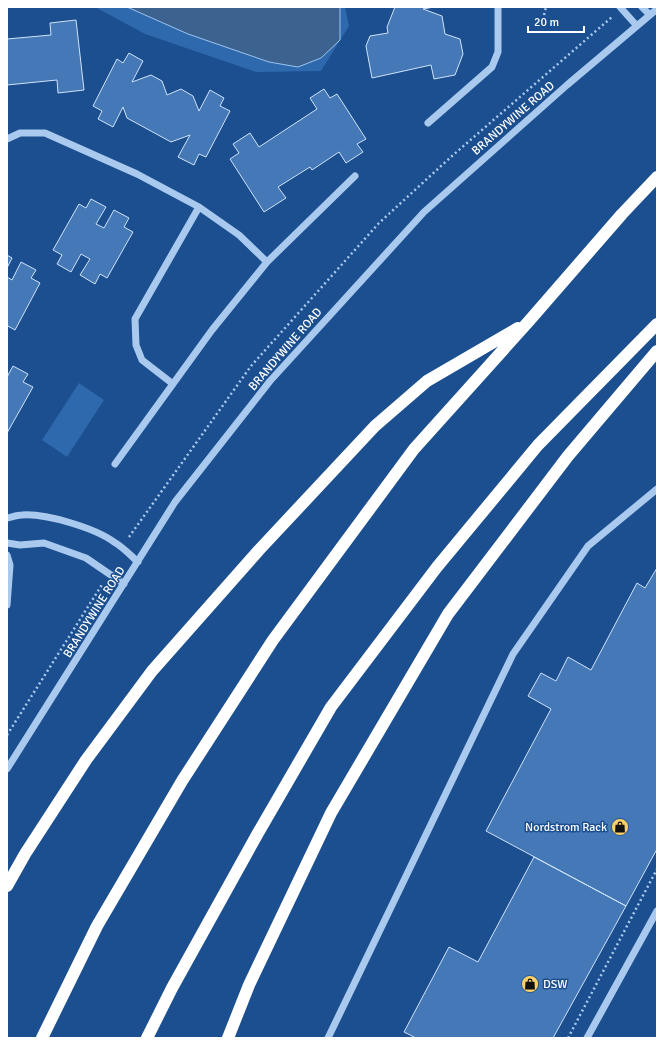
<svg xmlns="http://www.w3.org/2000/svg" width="664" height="1045" viewBox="0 0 664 1045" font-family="Signika,sans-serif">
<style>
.green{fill:#2e69ad}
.water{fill:#3c6290;stroke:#9cc4f0}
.building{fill:#4478b7;stroke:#cfe3fa}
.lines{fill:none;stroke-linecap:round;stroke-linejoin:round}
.path{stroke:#a9c9ee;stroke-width:2.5;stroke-dasharray:2 3;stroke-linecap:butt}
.minor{stroke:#a9c9ee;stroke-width:7}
.highway{stroke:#fff;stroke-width:12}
.labels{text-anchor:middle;stroke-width:3;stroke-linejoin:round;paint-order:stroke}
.street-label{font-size:12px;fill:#fff;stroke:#1b4f8f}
.poi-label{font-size:12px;fill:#fff;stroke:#1b4f8f;text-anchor:end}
</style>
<rect width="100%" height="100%" fill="#1b4f8f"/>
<path class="green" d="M95,7h250l4,19 -28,45 -65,1 -111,-38z
M79,383l25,17 -37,57 -25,-17z"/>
<path class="water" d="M127,7h213v33l-19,18 -23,9 -29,-5 -81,-28z"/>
<path class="building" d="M395,7h39l-11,2 19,7 3,18 15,5 3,15 -8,21 -21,4 -3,-14 -59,13 -6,-32 4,-10 18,-3 -1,-6z
M76,20l8,70 -26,3 -1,-13 -50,5v-46l44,-4 -1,-12z
M129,53l14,8 -11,21 19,-7 11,6 5,14 14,-6 12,7 6,15 11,-21 14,8 -4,8 10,5 -24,46 -7,-3 -5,11 -16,-8 12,-22 -19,7 -44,-24 -4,-11 -10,20 -15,-8 4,-8 -9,-5 24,-47 6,4z
M324,89l6,9 7,-4 29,45 -9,5 6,8 -17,11 -7,-11 -27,18 -2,-3 -32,20 8,11 -22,14 -34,-53 9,-6 -6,-9 17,-11 9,14 58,-38 -7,-11z
M91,199l15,8 -10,17 8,4 10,-18 15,8 -5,9 9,5 -26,46 -7,-4 -5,10 -15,-9 10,-16 -9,-5 -10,18 -14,-8 5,-9 -9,-5 26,-46 7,4z
M7,255l5,3 -5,10z
M21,262l15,8 -5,8 9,5 -25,47 -7,-4 -1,2v-51l5,3z
M13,366l15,8 -5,8 10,5 -26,46v-56z
M657,568v281l-31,57 -140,-75 65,-122 -23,-13 13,-23 15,8 12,-24 23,13 46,-87 8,5z
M534,857l92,49 -73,132h-137l-12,-6 45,-85 29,15z"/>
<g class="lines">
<path class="path" d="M544,15l2,-8
M129,537l122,-171 128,-143 73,-67 160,-139
M7,735l96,-152
M568,1038l89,-169"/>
<path class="minor" d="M620,7l17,19
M642,7l8,8
M428,123l64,-56 6,-15v-45
M7,139l13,-6h25l92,41 62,33 40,28 28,27
M173,384l-31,-24 -6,-15 -1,-26 64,-112
M115,464l97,-134 55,-68 88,-86
M7,518c5,-1 10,-3 15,-3 23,-2 73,13 92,27 9,5 16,13 24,20
M7,543l13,2 24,-2 42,15 38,26
M7,555l3,10 -3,40
M7,769l168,-267 95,-121 154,-169 143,-127 90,-76
M328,1038l185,-384 75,-108 69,-57
M587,1038l70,-127"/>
<path class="highway" d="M7,886l18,-32 61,-94 66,-89 107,-121 116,-124 52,-45 91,-53
M42,1038l55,-112 85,-145 91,-141 141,-191 115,-128 93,-107 35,-37
M147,1038l25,-50 86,-155 73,-126 106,-140 101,-122 119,-121
M228,1038l21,-53 82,-172 117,-199 120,-158 89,-105"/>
</g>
<defs>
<g id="shop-disc" transform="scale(0.9)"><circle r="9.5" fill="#ffd166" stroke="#1b4f8f"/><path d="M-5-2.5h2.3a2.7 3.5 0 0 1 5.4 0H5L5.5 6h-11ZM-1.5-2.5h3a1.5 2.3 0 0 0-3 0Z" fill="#111"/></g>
</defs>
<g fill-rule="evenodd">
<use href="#shop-disc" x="620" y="827"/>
<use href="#shop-disc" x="530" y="984"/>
</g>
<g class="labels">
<g class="street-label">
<text transform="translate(513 118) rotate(-41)" y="4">BRANDYWINE ROAD</text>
<text transform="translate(285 349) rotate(-49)" y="4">BRANDYWINE ROAD</text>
<text transform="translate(94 612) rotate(-58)" y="4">BRANDYWINE ROAD</text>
</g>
<g class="poi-label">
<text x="607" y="831">Nordstrom Rack</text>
<text x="543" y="988" text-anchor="start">DSW</text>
</g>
</g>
<rect width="664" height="1045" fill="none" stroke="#ffffff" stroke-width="16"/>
<path d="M528 26v6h56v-6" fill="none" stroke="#ffffff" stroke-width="2"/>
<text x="534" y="26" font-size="12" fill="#ffffff" stroke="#1b4f8f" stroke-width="3" paint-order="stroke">20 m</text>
</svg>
